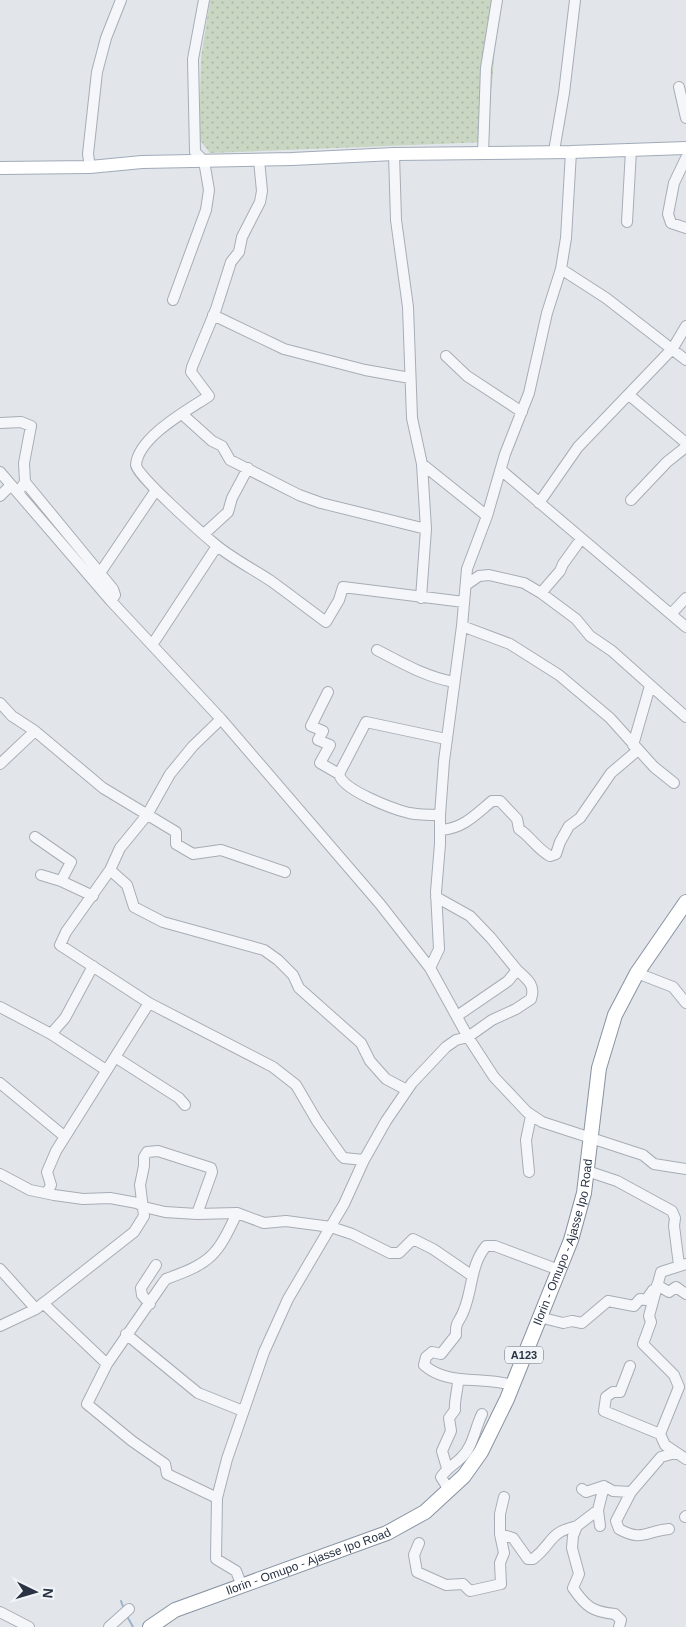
<svg xmlns="http://www.w3.org/2000/svg" width="686" height="1627" viewBox="0 0 686 1627" font-family="Helvetica,sans-serif">
<style>
.grass{fill:url(#grass-dots)}
.lines{fill:none;stroke-linecap:round;stroke-linejoin:round}
.stream{stroke:#9bb4cd;stroke-width:2}
.minor-casing{stroke:#a7adb6;stroke-width:12}
.major-casing{stroke:#a0aab8;stroke-width:14}
.highway-casing{stroke:#8893a3;stroke-width:16}
.minor{stroke:#f5f6f9;stroke-width:10}
.major{stroke:#fff;stroke-width:12}
.highway{stroke:#fff;stroke-width:14}
.labels{text-anchor:middle;stroke-width:4;stroke-linejoin:round;paint-order:stroke}
.shield{fill:#f2f5f8;stroke:#656d7a;stroke-width:1}
.shield-label{font-size:11px;font-weight:bold;fill:#293344}
.street-label{font-size:12px;fill:#293344;stroke:#f2f5f8}
</style>
<defs>
<pattern id="grass-dots" width="8" height="8" patternUnits="userSpaceOnUse" patternTransform="scale(1.25)"><rect width="8" height="8" fill="#c8d6c2"/><path d="M2 2h.1M6 6h.1" fill="none" stroke="#acb8a8" stroke-width="1.8" stroke-linecap="round"/></pattern>
</defs>
<rect width="100%" height="100%" fill="#e2e6eb"/>
<path class="grass" d="M210,0h289l-12,142 -277,11 -11,-14 2,-81z"/>
<g class="lines">
<path class="stream" d="M121,1601l3,8
M127,1616l6,11"/>
<g class="minor-casing">
<path id="minor" d="M679,87l7,31
M554,151l10,-58 11,-93
M483,153l3,-85 11,-68
M394,154l2,66 12,87 4,111 10,46 4,65 -5,69
M686,158l-12,25 -6,31 3,9 15,5
M259,160l3,31 -2,11 -18,35 -3,15 -8,10 -15,47 -24,58 -1,5 18,24c-21,14 -71,41 -73,69 -1,9 69,71 80,80 17,14 37,24 55,36 18,13 36,27 55,41l13,-22 4,-13 121,15
M90,167l-2,-13 9,-82 9,-34 15,-38
M627,222l4,-72
M561,269l45,29 80,62
M173,300l33,-90 3,-20 -5,-29 -9,-9 -2,-93 11,-59
M213,315l71,34 81,21 45,8
M446,356l21,20 55,36
M629,395l57,48
M182,414l30,27 10,5 8,14 69,35 22,8 105,26
M0,423l21,-1 10,4 -7,37 1,19 -4,6
M422,464l65,52
M501,470l185,157
M0,472l111,129 110,118 159,185 50,64 38,69 26,40 33,35 15,10 101,33 11,9 32,5
M25,482l88,107 2,6 -4,6
M0,496l11,-11
M631,500l36,-38 19,-15
M539,503l39,-56 95,-99 13,-22
M204,534l24,-22 4,-14 16,-30
M100,573l56,-83
M466,585l13,-9 10,-1 35,8 17,10 35,26 14,17 22,15 74,66
M541,593l19,-22 3,-7 18,-25
M671,614l15,-16
M462,626l48,18 49,31 51,43 44,49 20,16
M152,645l65,-99
M377,650c25,13 49,27 77,32
M328,692l-17,34 12,5 -5,9 12,5 -10,18 19,11
M0,703l12,13 23,15 68,57 73,44v12l17,10 28,-4 64,22
M221,719l-28,27 -23,28 -23,41 -27,33 -10,22 -44,62 -6,13 89,58 124,64 23,18 21,36 24,34 3,3 20,2
M633,745l17,-59
M0,764l35,-33
M440,815c-10,0 -21,0 -31,-2 -16,-4 -67,-23 -70,-39l27,-52 80,17
M441,830c23,-2 34,-15 51,-29h8l17,18 2,10c12,8 18,20 31,27l6,-2 4,-12 9,-16 11,-8 31,-45 27,-23
M35,837l36,25 -10,19
M110,870l17,15 7,22 29,15 101,28 14,10 15,15 6,13 62,55 9,18 16,18 21,11
M41,875l20,6 32,15
M436,897l34,19 21,22 26,32 -9,11 -51,35
M93,966l-28,52 -14,16 55,36
M430,968l9,-19 -3,-57 4,-48v-29l4,-54 18,-135 5,-57 20,-53 18,-62 24,-61 18,-80 14,-44 5,-31 5,-86
M637,973l36,14 13,16
M0,1007l51,27
M115,1057l64,41 6,7
M0,1083l64,53
M587,1171l30,10 55,30 3,7 -1,8 5,39
M529,1172l-3,-32 5,-24
M0,1174l30,16 24,5 29,4 27,-1 27,5 7,4 21,5 32,2 40,-1 27,10 22,-2 45,6 21,7 38,19h9l14,-14 20,10 38,26
M47,1193l4,-8 -4,-13 9,-21 93,-148
M686,1264l-25,8 -12,44 2,6 -8,22 31,31 5,12 -19,47 5,11 21,14
M0,1269l36,40
M657,1285l12,7 7,-5 10,7
M43,1303l64,61
M150,1304l-8,-9 -1,-7 15,-23
M539,1317l24,6 9,-2 10,2 26,-22 26,5 6,-7 6,1 7,-10
M0,1326l36,-17 98,-77 10,-16 -4,-31 4,-19v-9l3,-5 11,-1 53,17 1,4 -15,42
M126,1334l72,59 45,18
M630,1366l-10,26h-7l-7,5 -2,14 56,23
M512,1385c-29,-9 -65,1 -88,-20l2,-8 6,-5 9,2 15,-19c-1,-14 4,-13 8,-25 9,-22 6,-44 22,-64h9l64,24
M447,1468l-5,-17 9,-20 -2,-13 6,-8c-1,-10 3,-20 3,-30
M582,1489l4,3 18,-6 9,5 18,1
M449,1490l-8,-13c6,-9 13,-12 20,-19 12,-11 14,-30 21,-44
M504,1497l-4,17v20l13,4 15,21h5c21,-16 14,-26 44,-33
M217,1498l-50,-24 -2,-10 -33,-23 -45,-37 20,-40 56,-81 3,-4c45,-16 51,-23 71,-66
M598,1510l-21,16 -4,10 -1,12 7,26 -6,14c13,19 20,24 42,26l6,6 -2,7
M685,1517l1,-1
M600,1526l-2,-16 6,-24
M669,1529c-23,2 -27,13 -50,0l-3,-8 15,-29 30,-35 14,-4
M419,1543l-5,12 3,17 29,13 17,-1 7,7 31,-7 -1,-21 4,-10 -4,-19
M242,1586l-6,-15 -20,-12 1,-61 10,-39 37,-107 24,-53 56,-95 20,-44 22,-39 26,-38 34,-36 10,-7 12,-3 24,-17 24,-11 15,-10c5,-14 -4,-20 -14,-29
M0,1612l29,15
M109,1627l20,-18"/>
</g>
<g class="major-casing">
<path id="major" d="M0,168l90,-1 52,-5 150,-3 102,-5 177,-2 115,-4"/>
</g>
<g class="highway-casing">
<g id="highway">
<path id="s1" d="M150,1627l25,-17 212,-77 38,-21 39,-36 17,-24 26,-53 64,-159 13,-47 15,-125 16,-53 22,-42 49,-71"/>
</g>
</g>
<use href="#minor" class="minor"/>
<use href="#major" class="major"/>
<use href="#highway" class="highway"/>
</g>
<g class="labels">
<rect class="shield" x="505" y="1346.5" width="38" height="17" rx="4"/>
<g class="shield-label">
<text x="524" y="1359">A123</text>
</g>
<g class="street-label">
<text dy="4" stroke="none"><textPath href="#s1" startOffset="608">Ilorin - Omupo - Ajasse Ipo Road</textPath></text>
<text dy="4" stroke="none"><textPath href="#s1" startOffset="172">Ilorin - Omupo - Ajasse Ipo Road</textPath></text>
</g>
</g>
<g transform="translate(35 1592) rotate(95)" stroke="#f2f5f8" stroke-width="4" paint-order="stroke">
<path d="M0-4L9 19L0 12L-9 19Z" fill="#293344"/>
<text y="-8" font-size="14" font-weight="bold" text-anchor="middle" fill="#293344">N</text>
</g>
</svg>
